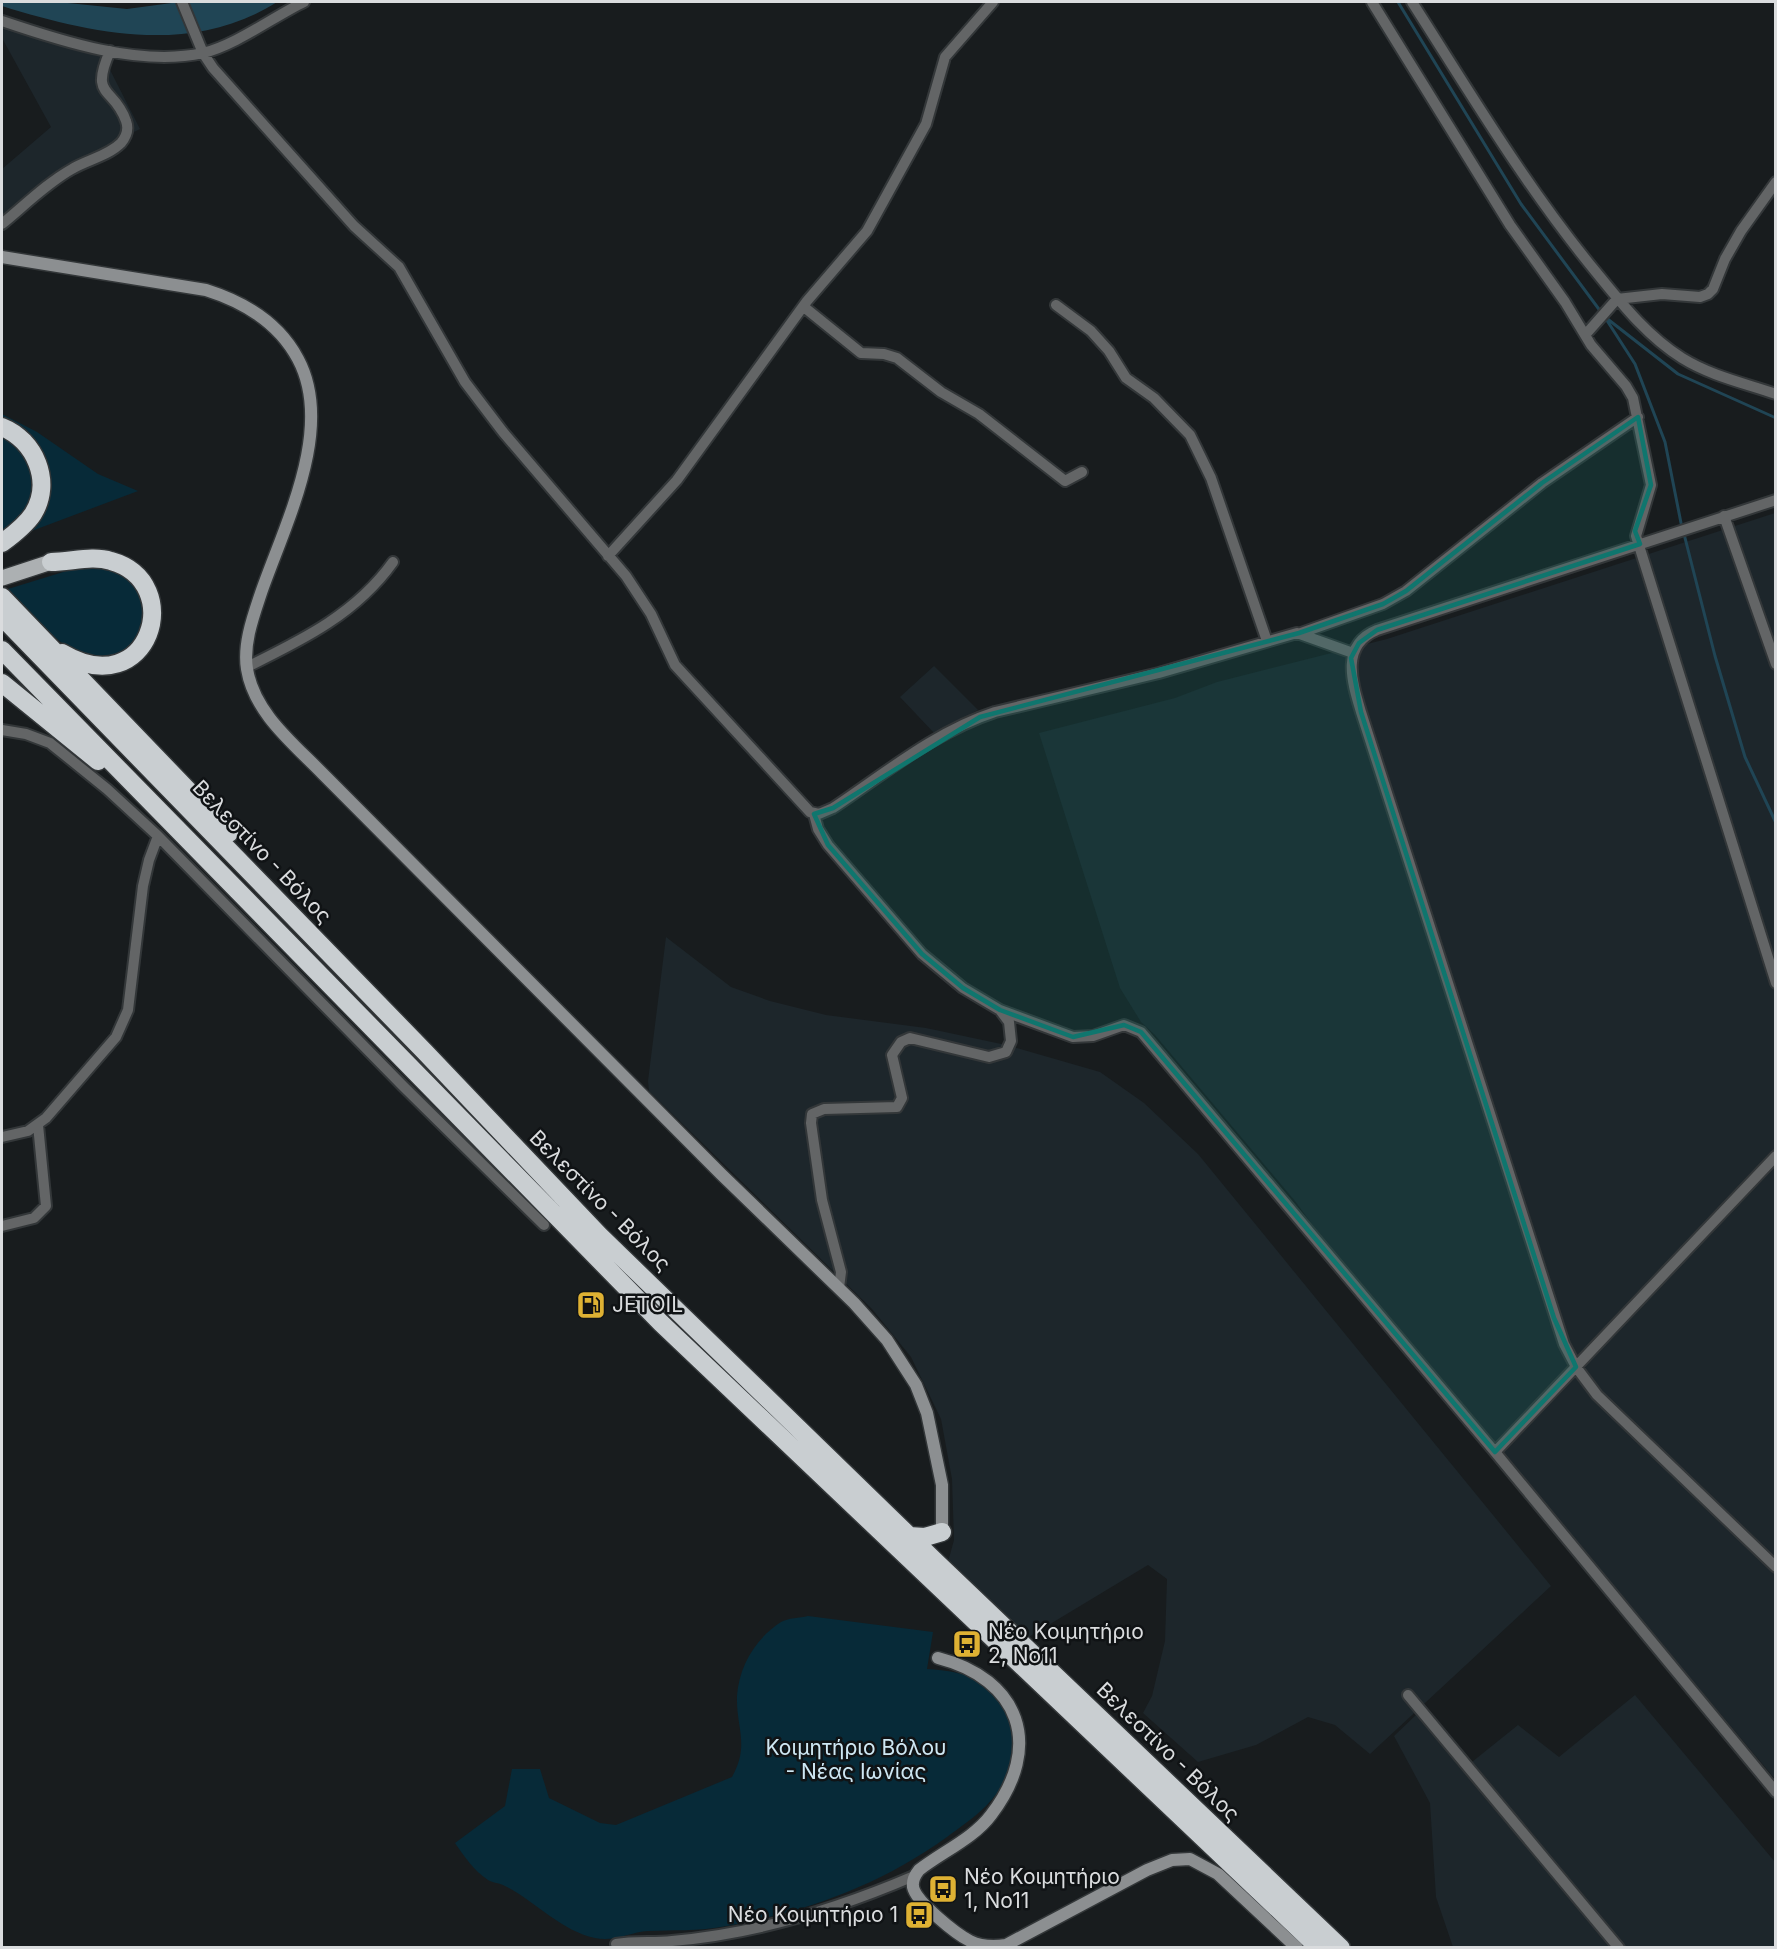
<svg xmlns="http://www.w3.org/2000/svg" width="1777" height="1949" viewBox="0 0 1777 1949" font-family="Inter,sans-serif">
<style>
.built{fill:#1d262b}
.green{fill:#072a38}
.water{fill:#204555}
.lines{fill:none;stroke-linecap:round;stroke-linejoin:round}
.stream{stroke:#204555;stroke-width:3}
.street-casing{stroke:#333739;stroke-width:14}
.secondary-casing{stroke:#333739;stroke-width:15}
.primary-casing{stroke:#333739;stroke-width:18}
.highway-casing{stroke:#333739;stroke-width:21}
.street{stroke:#636566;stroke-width:10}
.secondary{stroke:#8c8f91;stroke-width:12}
.primary{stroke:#acb0b2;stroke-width:15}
.highway{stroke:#c9ced1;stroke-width:18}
.marked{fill:#0f766e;fill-opacity:0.2;stroke:#0f766e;stroke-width:4.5;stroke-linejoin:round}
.labels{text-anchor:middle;stroke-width:5;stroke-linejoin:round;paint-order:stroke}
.street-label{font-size:21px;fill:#dadcde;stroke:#101315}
.poi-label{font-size:21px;fill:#dadcde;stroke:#101315;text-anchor:start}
.park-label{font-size:21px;fill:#cee7f3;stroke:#101315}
</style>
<rect width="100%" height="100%" fill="#181c1e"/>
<path class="built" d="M2,27l101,29 37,73 -67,34 -71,56v-50l49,-42 -49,-89z
M1775,513v1266l-442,-526 -38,-52 -140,-166 -14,-13 -21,-34 -81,-255 136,-35 42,-16 170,-43z
M934,666l44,44 -43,24 -35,-37z
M666,937l65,50 39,14 56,14 100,13 80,17 94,27 44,31 54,51 353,432 -181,168 -35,-29 -27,-8 -52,28 -58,17 -55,-49 9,-17 13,-55 2,-62 -19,-14 -121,73 -79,-76 6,-22 -2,-61 -11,-60 -30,-62 -39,-48 -223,-218 -1,-10z
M1635,1695l140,167v85h-322l-17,-50 -6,-94 -36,-67 22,-21 46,55 56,-45 41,32z"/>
<path class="green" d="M2,414l35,18 61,42 40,17 -109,41 17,-47 -44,-63z
M2,434l22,16 11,29 -4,26 -29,30z
M109,566l30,21 6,37 -13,25c-9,3 -18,8 -27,9 -36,5 -75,-46 -97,-69l65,-20z
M808,1616l125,16 -6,37c18,1 42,4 57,15 42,31 37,87 2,122 -12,12 -26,21 -39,31 -68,49 -144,76 -226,90 -23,4 -49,3 -73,4 -18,1 -33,11 -53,7 -34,-7 -60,-37 -90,-52 -5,-3 -12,-3 -17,-6 -14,-9 -24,-24 -33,-37l50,-37 7,-37h28l9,29 51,25 16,2 116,-48c18,-32 4,-49 5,-81 2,-30 19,-58 44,-74 7,-4 19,-4 27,-6z"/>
<path class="water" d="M2,2h56l69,7 52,-7h98c-85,54 -185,32 -275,4z"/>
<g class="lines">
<path class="stream" d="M1398,2l123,202 80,108
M1605,317l73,57 98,44
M1606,319l29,45 30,78 17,86
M1684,534l31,122 30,101 31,66"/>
<g class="street-casing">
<path id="street" d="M182,2l21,51 10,15 141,158 45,41 66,115 38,50 123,144 25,38 24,51 135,147 9,2 14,-6c51,-34 103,-77 162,-96l164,-39 138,-40 56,20
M1372,2l138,223 55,77 26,43 35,41 7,12 18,87 -15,51 140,447
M1412,2c59,92 114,185 184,270 26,32 51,64 86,86 29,18 62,25 94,36
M2,21c59,20 138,46 201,32 33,-8 70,-36 101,-51
M2,224c22,-18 45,-41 70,-55 15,-9 36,-13 49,-26 5,-6 8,-14 5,-22 -12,-35 -37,-22 -16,-70
M1056,305l35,26 18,20 17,27 28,20 36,37 21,43 56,163
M804,307l57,46 23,1 13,4 44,34 38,22 86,67 17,-9
M1586,334l31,-35 45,-5 38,3 8,-3 5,-5 12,-30 16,-28 35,-49
M1776,500l-399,130c-37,15 -25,52 -16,82l203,632 12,23 21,28 179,172
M1724,516l52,148
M608,556l69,-76 130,-179 60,-70 59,-107 19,-67 48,-55
M1301,633l82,-29 23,-13 136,-108 96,-66
M247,667c55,-27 109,-53 146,-105
M2,730l24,4 24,9 57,46 51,47 245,250 141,139
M814,814l4,15 10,16 94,109 41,34 37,22 9,12 2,19 -5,11 -17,5 -79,-19 -9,4 -9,13 10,43 -5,9 -73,2 -12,5 -1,9 11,77 19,72 -2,16
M1000,1010l73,27 20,-1 31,-11 17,7 354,420 281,340
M2,1137l26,-6 18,-13 70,-81 12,-27 15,-124 6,-26 9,-24
M2,1226l32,-8 12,-12 -8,-81
M1495,1452l281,-296
M1408,1695l211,253
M616,1944c19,-3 37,-1 56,-3 84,-7 165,-32 242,-65"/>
</g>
<g class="secondary-casing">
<path id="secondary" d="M2,257l204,33c38,12 73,33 92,69 37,69 -13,165 -37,234 -8,24 -18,51 -14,76 7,44 47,75 76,105l398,400 133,129 33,37 29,45 11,28 15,72v47
M938,1658c82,21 106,88 53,157 -17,23 -49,37 -72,55 -4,5 -7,10 -6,17 3,15 43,47 57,54 12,6 23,6 36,4l141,-75 25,-10 18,-1 28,15 79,74"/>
</g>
<g class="primary-casing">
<path id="primary" d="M2,578l49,-16"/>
</g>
<g class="highway-casing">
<path id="highway" d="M2,427c33,13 51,55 31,87 -8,12 -20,21 -31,29
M51,562c20,0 41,-7 60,-1 76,21 39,144 -49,92
M2,597l227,236
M2,617l423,435 174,183 336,326 406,387
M2,650l659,673 658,625
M2,683l96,78
M909,1536l16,1 17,-5"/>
</g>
<use href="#street" class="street"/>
<use href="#secondary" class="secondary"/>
<use href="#primary" class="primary"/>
<use href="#highway" class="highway"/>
</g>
<path class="marked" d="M1638,417l13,68 -16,46 5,13 -263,86 -18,13 -8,15 10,54 193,606 22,49 -81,85 -354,-420 -17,-7 -51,12 -73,-27 -37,-22 -41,-34 -94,-109 -14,-31 19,-6 147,-91 319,-84 84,-29 23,-13 136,-108z"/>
<defs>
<g id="fuel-square" transform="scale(1.5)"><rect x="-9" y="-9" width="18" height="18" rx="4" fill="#deb133" stroke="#101315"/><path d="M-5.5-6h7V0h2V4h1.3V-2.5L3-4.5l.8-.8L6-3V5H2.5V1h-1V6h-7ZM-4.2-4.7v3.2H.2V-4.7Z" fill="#111"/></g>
<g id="bus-square" transform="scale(1.5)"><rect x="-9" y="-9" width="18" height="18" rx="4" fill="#deb133" stroke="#101315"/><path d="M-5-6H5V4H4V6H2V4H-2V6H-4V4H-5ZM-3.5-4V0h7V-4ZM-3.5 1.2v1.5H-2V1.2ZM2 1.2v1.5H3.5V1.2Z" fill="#111"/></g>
</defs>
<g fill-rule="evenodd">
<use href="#fuel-square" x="591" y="1305"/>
<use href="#bus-square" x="967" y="1644"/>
<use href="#bus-square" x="943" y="1889"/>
<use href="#bus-square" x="919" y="1915"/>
</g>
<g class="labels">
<g class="street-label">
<text transform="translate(262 852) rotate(46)" y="7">Βελεστίνο - Βόλος</text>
<text transform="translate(600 1201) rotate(45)" y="7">Βελεστίνο - Βόλος</text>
<text transform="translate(1168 1752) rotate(44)" y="7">Βελεστίνο - Βόλος</text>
</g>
<g class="poi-label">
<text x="612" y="1312">JETOIL</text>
<text x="988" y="1639">Νέο Κοιμητήριο<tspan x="988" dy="24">2, Νο11</tspan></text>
<text x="964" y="1884">Νέο Κοιμητήριο<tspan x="964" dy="24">1, Νο11</tspan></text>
<text x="898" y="1922" text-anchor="end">Νέο Κοιμητήριο 1</text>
</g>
<g class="park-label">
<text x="856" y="1755">Κοιμητήριο Βόλου<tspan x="856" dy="24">- Νέας Ιωνίας</tspan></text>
</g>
</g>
<rect width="1777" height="1949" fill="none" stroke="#dadcde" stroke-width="6"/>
</svg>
